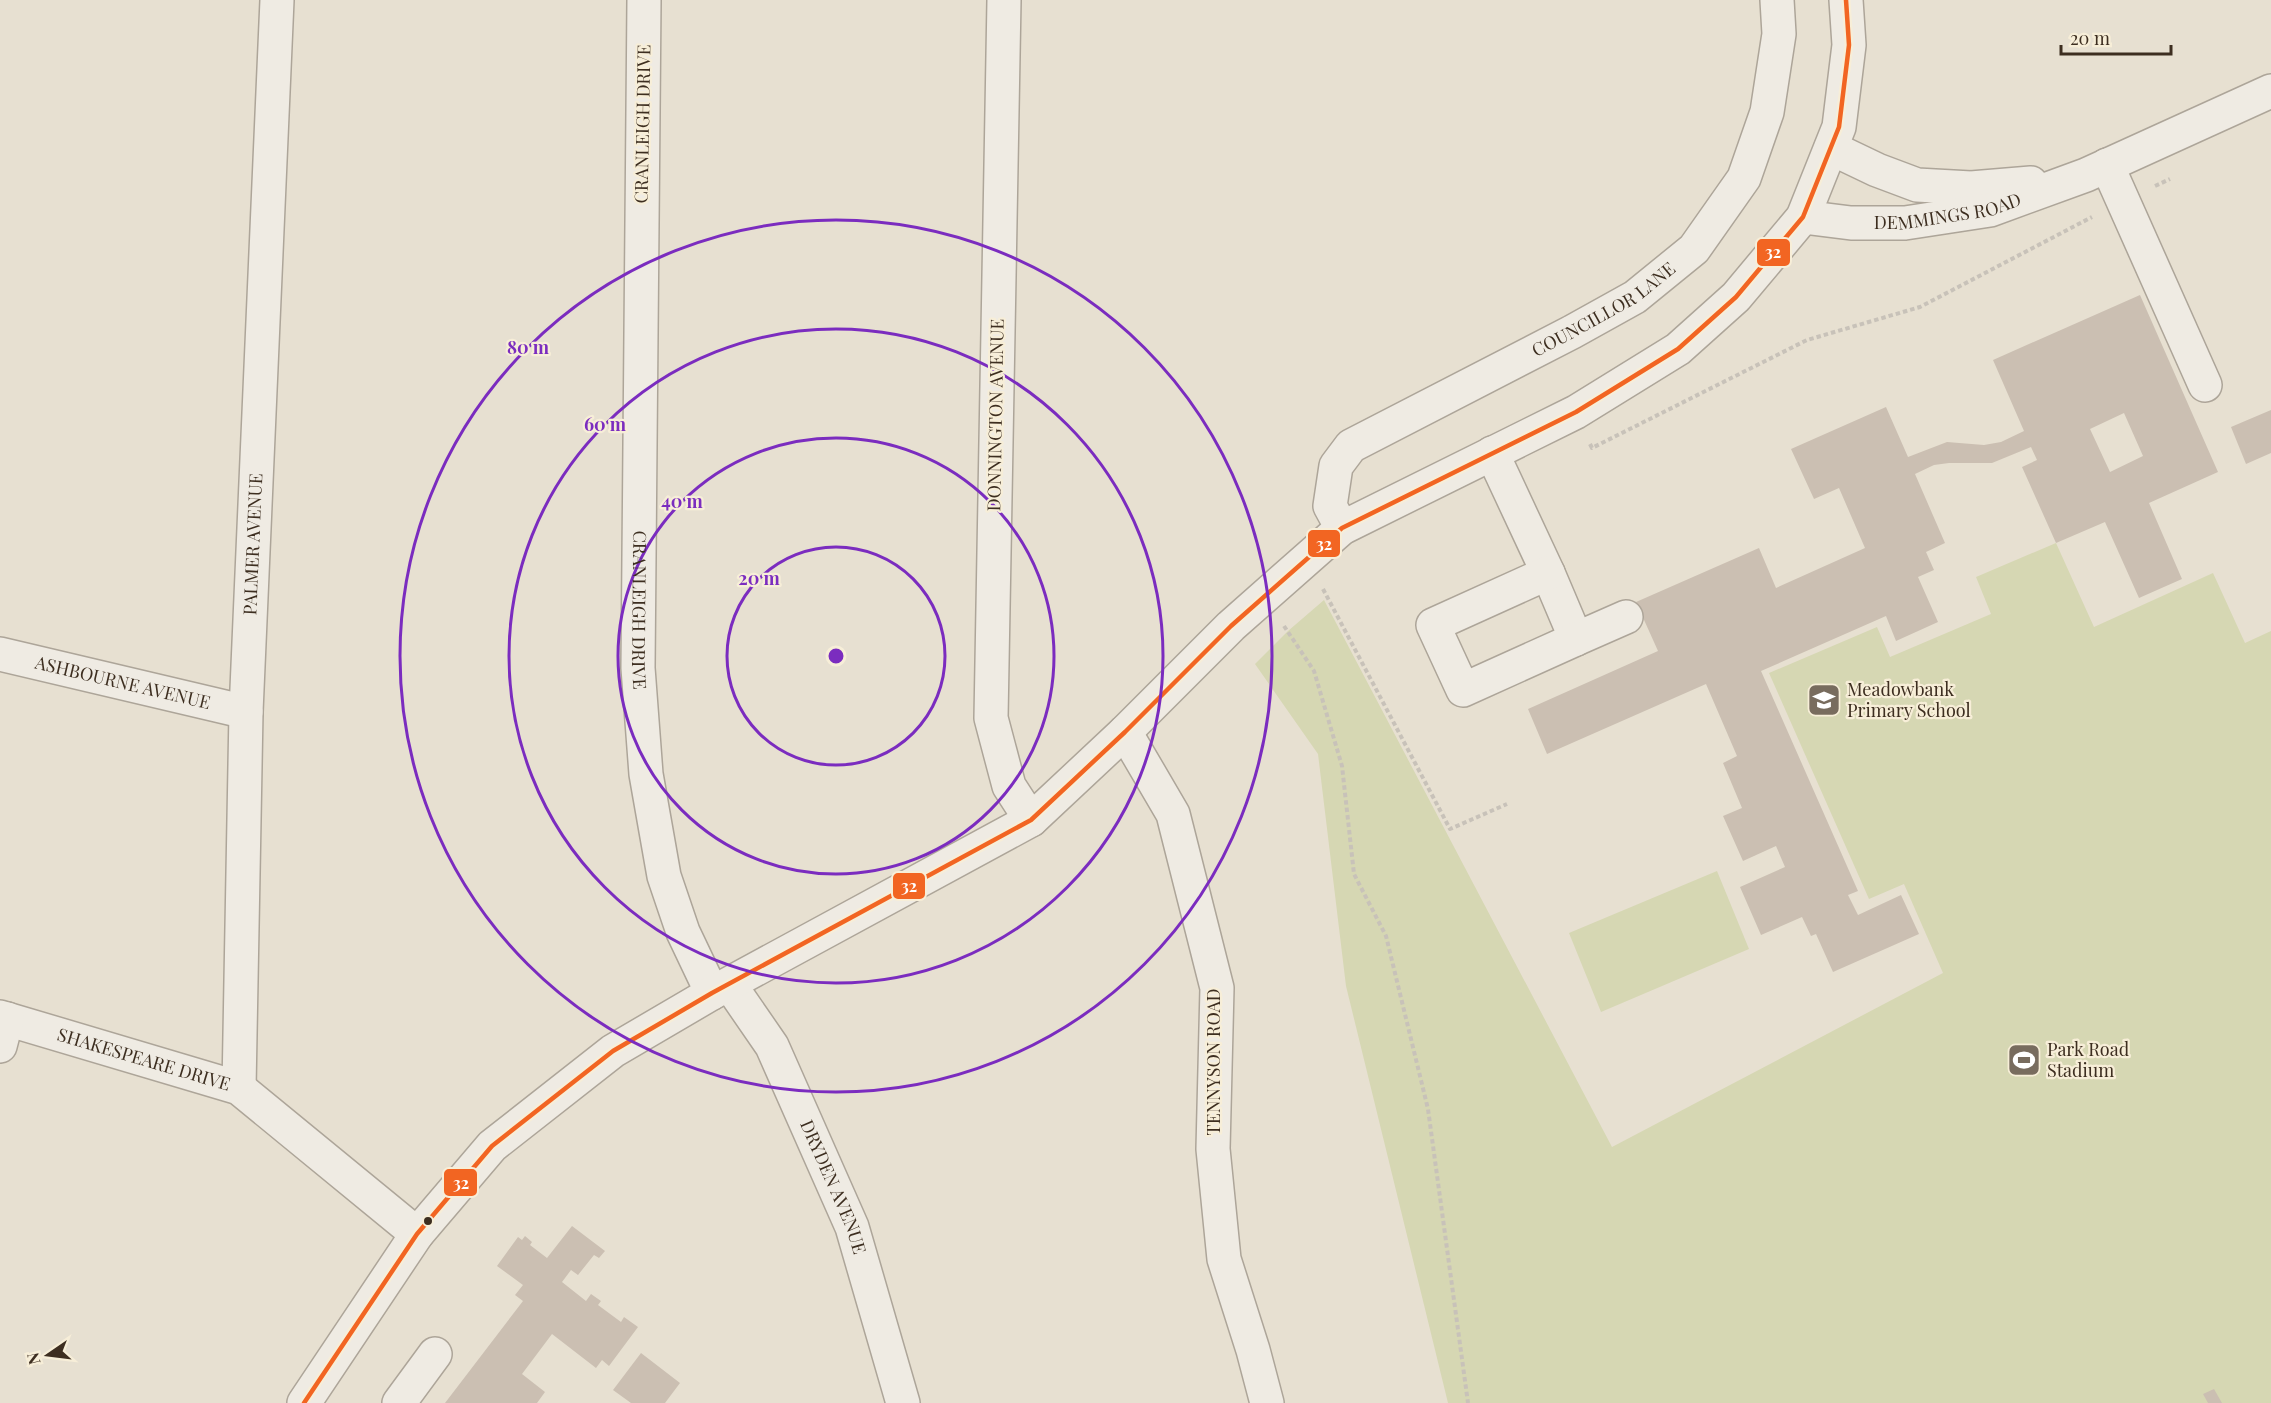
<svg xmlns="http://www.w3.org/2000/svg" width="2271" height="1403" viewBox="0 0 2271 1403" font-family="'Playfair Display',serif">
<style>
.park{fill:#d6d7b3}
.building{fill:#cbbfb2;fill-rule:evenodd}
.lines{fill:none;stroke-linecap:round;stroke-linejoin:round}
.minor-casing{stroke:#ada599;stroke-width:36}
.path{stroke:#c8c2b9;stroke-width:4;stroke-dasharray:4.5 3;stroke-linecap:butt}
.minor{stroke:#efebe3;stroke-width:33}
.bus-1-casing{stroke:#f7eed8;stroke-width:9}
.bus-1{stroke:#f26522;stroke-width:4.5}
.ring{fill:none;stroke:#7b2cbf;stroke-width:3}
.bus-dot{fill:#3d2e20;stroke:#f7eed8;stroke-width:2}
.labels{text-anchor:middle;stroke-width:4.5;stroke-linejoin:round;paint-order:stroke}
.street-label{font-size:18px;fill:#3d2e20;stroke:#f7eed8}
.poi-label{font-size:18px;fill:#3d2e20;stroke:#f7eed8;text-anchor:start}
.centre{fill:#7b2cbf;stroke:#f7eed8;stroke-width:3}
.ring-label{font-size:18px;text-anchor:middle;font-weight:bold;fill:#7b2cbf;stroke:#f7eed8;stroke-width:4.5;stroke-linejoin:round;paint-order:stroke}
.line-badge{stroke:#f7eed8;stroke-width:2}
.badge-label{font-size:16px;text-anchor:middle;font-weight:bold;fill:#fff}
</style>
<rect width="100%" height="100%" fill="#e7e0d1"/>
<path class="park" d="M2056,543l38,84 119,-54 32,70 26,-12v772h-823l-102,-417 -28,-232 -63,-90 33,-33 36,-31 288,547 331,-174 -39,-89 -35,15 -100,-226 108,-46 13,30 101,-43 -15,-37z
M1717,871l32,78 -148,63 -32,-79z"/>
<path class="building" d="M2140,295l78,177 -69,31 33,76 -43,19 -34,-76 -49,21 -34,-76 15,-7 -6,-13 -39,16h-43l-15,2 -19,9 30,69 -19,9 8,18 -16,7 20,45 -42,19 -10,-25 -125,55 97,220 -10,4 10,20 43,-20 18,39 -86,38 -17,-38 -5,2 -9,-19 -41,18 -21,-48 45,-20 -9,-21 -33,15 -20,-45 19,-8 -19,-45 14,-7 -31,-72 -159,70 -19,-45 130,-58 -22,-49 123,-54 17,40 89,-40 -26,-60 -25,11 -23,-50 95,-42 22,50 39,-15 37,3 17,-3 23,-11 -31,-71zM2124,413l19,43 -33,16 -20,-43z
M2271,410v43l-25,11 -15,-37z
M572,1226l33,25 -6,7 -5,-3 -16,20 -7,-5 -9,12 24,19 5,-7 10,7 -3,4 23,17 3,-5 14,10 -29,39 -7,-6 -6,8 -44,-34 -30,40 23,18 -8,11h-92l78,-102 -8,-6 8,-10 -26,-19 21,-29 4,3 3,-4 7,6 -2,3 17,13z
M641,1353l39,30 -15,20h-34l-18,-13z
M2214,1389l8,14h-14l-5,-9z"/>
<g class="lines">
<g class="minor-casing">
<g id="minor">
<path id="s1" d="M644,0l-6,668 8,106 18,102 19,56 29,61"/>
<path d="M1004,0l-13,718 18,68 22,34"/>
<path d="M1831,148l46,22 40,15 54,3 60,-5"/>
<path d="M2107,165l98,220"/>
<path id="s2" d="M1803,217l48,6h54l85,-13 96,-35 185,-84"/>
<path d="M1492,453l56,120 28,66 50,-22"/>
<path id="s3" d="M1342,528l-12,-22 6,-40 15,-20 221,-114 63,-35 59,-48 50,-71 23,-66 12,-78 -2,-34"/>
<path d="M1548,573l-115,52 30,65 113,-51"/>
<path id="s4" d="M0,654l246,58"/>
<path d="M1125,732l48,82 44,174 -4,161 11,110 29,91 14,53"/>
<path id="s5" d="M730,985l42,61 80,181 51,176"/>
<path id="s6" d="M0,1017l239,71 178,146"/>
<path d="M0,1046l7,-27"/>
<path id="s7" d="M239,1088l7,-376 31,-712"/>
<path d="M304,1403l113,-169 75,-88 121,-95 99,-58 319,-173 94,-88 106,-106 111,-98 234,-116 102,-63 58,-52 67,-80 36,-90 10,-82 -3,-45"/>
<path d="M399,1403l36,-49"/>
</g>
</g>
<path class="path" d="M2155,186l15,-7
M1590,444l2,4 215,-108 113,-33 172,-90
M1323,589l127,240 57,-25
M1284,626l30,45 28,95 12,108 32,62 42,173 40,294"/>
<use href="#minor" class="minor"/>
<g class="bus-1-casing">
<path id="bus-1" d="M304,1403l113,-169 75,-88 121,-95 99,-58 319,-173 94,-88 106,-106 111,-98 234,-116 102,-63 58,-52 67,-80 36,-90 10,-82 -3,-45"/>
</g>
<use href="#bus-1" class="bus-1"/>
</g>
<g class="ring">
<circle cx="836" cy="656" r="109"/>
<circle cx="836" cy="656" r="218"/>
<circle cx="836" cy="656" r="327"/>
<circle cx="836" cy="656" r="436"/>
</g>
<defs>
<g id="school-square" transform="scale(1.725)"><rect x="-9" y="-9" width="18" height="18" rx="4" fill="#786c5e" stroke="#f7eed8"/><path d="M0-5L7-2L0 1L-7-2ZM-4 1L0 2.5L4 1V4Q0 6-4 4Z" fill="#fff"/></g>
<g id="stadium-square" transform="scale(1.725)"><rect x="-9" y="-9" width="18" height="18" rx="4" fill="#786c5e" stroke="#f7eed8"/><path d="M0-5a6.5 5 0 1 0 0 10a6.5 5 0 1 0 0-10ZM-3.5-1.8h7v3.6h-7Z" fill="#fff"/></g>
</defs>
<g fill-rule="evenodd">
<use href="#school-square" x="1824" y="700"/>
<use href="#stadium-square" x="2024" y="1060"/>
</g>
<circle class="bus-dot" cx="428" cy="1221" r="5"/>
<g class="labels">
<g class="street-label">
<text transform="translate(643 124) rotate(-89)" y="6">CRANLEIGH DRIVE</text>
<text dy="6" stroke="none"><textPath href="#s2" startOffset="146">DEMMINGS ROAD</textPath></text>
<text dy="6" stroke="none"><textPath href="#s3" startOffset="378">COUNCILLOR LANE</textPath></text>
<text transform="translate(996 415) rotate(-89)" y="6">DONNINGTON AVENUE</text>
<text dy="6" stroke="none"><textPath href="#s7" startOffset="544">PALMER AVENUE</textPath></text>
<text dy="6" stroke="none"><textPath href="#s1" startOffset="610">CRANLEIGH DRIVE</textPath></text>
<text dy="6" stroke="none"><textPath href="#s4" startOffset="126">ASHBOURNE AVENUE</textPath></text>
<text dy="6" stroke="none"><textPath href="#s6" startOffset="150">SHAKESPEARE DRIVE</textPath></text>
<text transform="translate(1214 1062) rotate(-90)" y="6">TENNYSON ROAD</text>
<text dy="6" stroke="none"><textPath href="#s5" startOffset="228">DRYDEN AVENUE</textPath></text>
</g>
<g class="poi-label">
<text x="1847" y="696">Meadowbank<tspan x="1847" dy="21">Primary School</tspan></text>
<text x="2047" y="1056">Park Road<tspan x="2047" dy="21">Stadium</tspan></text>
</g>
</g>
<circle cx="836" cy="656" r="9" class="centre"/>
<g class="ring-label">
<text x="528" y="354">80 m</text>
<text x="605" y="431">60 m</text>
<text x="682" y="508">40 m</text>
<text x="759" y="585">20 m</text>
</g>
<g class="line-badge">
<rect x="1756" y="238" width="35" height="29" rx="6" fill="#f26522"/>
<rect x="1307" y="529" width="34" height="29" rx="6" fill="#f26522"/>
<rect x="892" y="872" width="34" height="28" rx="6" fill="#f26522"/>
<rect x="443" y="1168" width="35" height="29" rx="6" fill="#f26522"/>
</g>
<g class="badge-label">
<text x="1773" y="258">32</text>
<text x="1324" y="550">32</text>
<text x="909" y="892">32</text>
<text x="461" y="1189">32</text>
</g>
<g transform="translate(48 1355) rotate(256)" stroke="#f7eed8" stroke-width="4.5" paint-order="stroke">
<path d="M0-4.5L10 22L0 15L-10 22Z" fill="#3d2e20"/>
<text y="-9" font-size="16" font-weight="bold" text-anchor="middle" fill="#3d2e20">N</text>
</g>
<path d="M2061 45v9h110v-9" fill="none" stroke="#3d2e20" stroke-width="3"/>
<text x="2070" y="45" font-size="18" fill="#3d2e20" stroke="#f7eed8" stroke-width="4.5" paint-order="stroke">20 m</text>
</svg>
